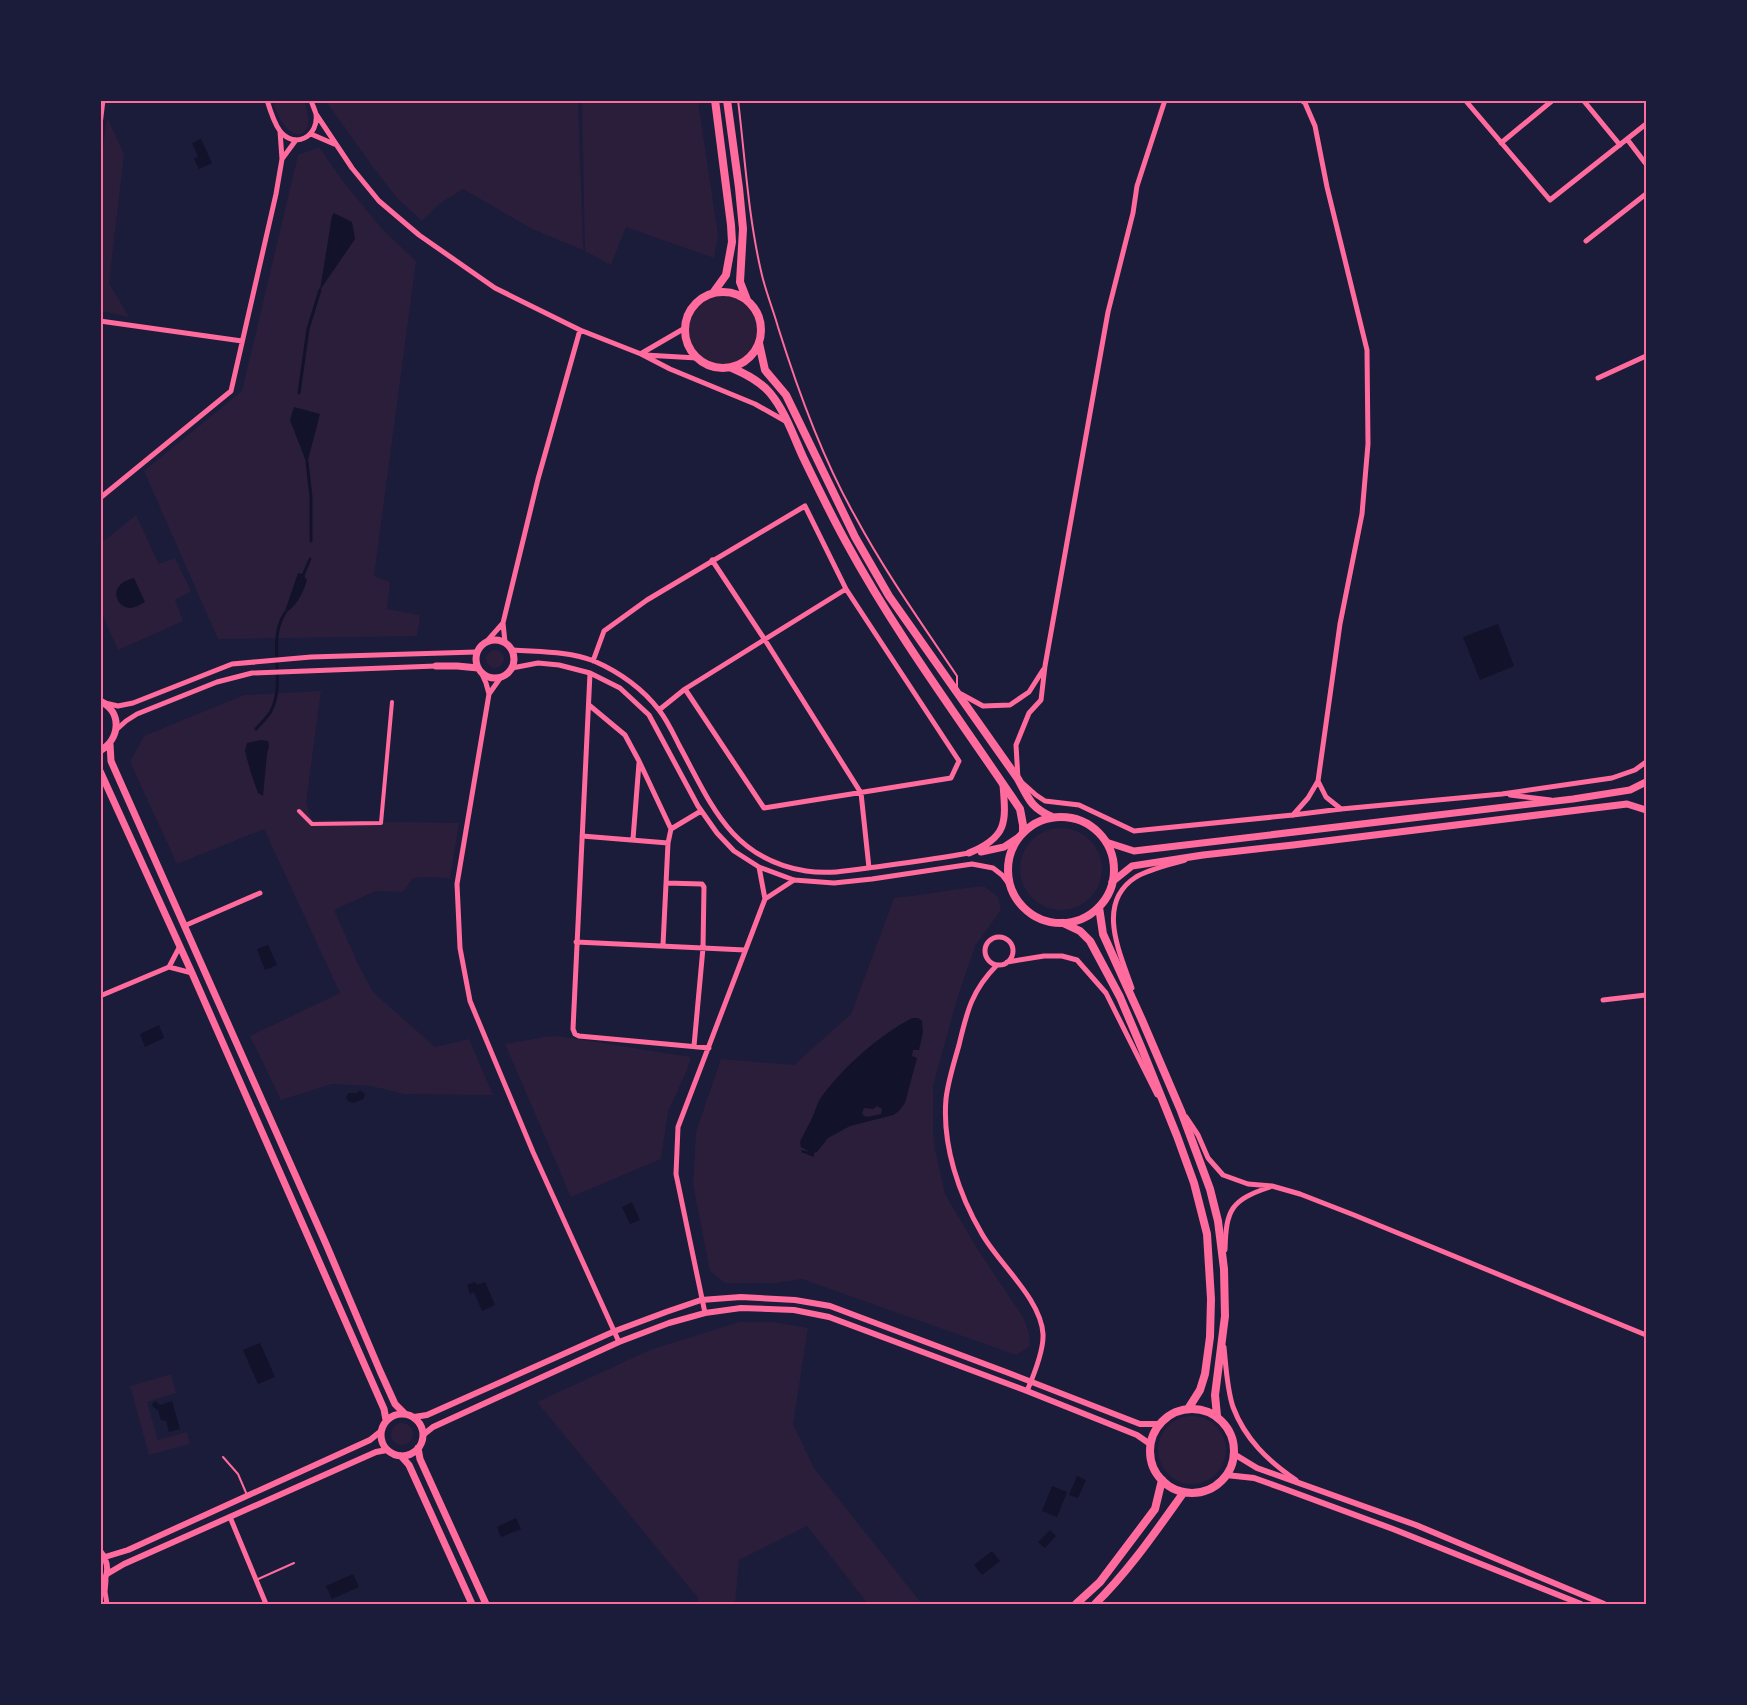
<svg xmlns="http://www.w3.org/2000/svg" width="1747" height="1705" viewBox="0 0 1747 1705" font-family="'DejaVu Sans',sans-serif">
<style>
.green{fill:#2a1e3b}
.water{fill:#12122b;fill-rule:evenodd}
.lines{fill:none;stroke-linecap:round;stroke-linejoin:round}
.stream{stroke:#12122b;stroke-width:3}
.service{stroke:#ff6b9d;stroke-width:2}
.pedestrian{stroke:#ff6b9d;stroke-width:4}
.minor{stroke:#ff6b9d;stroke-width:5}
.tertiary{stroke:#ff6b9d;stroke-width:6}
.secondary{stroke:#ff6b9d;stroke-width:7}
.trunk{stroke:#ff6b9d;stroke-width:8}
.neatline{fill:none;stroke:#ff6b9d;stroke-width:2}
</style>
<rect width="100%" height="100%" fill="#1b1b3a"/>
<path class="green" d="M273,101h31c3,9 9,25 -1,32 -5,3 -9,1 -13,-2 -9,-7 -14,-20 -17,-30z
M326,101h252l5,149 -51,-21 -69,-40 -24,15 -17,17 -25,-23 -24,-31z
M582,101h116l20,134 -4,23 -88,-31 -15,38 -26,-14z
M107,117l17,37 -15,129 20,34 -28,-6 -1,-140z
M319,147l23,33 40,49 34,32 -42,315 16,6 -3,27 33,6 -3,21 -199,3 -74,-168 98,-80 56,-236z
M689 330a34 34 0 1 1 68 0a34 34 0 1 1-68 0Z
M136,515l23,49 16,-6 16,33 -16,9 8,21 -65,29 -17,-38 -1,-68z
M486 659a9 9 0 1 1 18 0a9 9 0 1 1-18 0Z
M321,691l-15,112 6,17 147,3 -9,56 -16,-2 -21,1 -10,14 -27,-1 -42,19 24,54 15,28 62,55 34,-8 24,56 -89,-1 -33,-8 -39,-2 -51,16 -31,-64 90,-43 -76,-164 -87,35 -47,-102 14,-26 100,-41z
M1020 869a41 41 0 1 1 82 0a41 41 0 1 1-82 0Z
M984,886l14,11 3,13 -26,36 -18,53 -24,87v47l2,17 10,44 33,56 45,67 6,16 1,13 -14,9 -214,-76 -26,4h-51l-15,-12 -17,-87 3,-52 25,-73 73,6 57,-51 43,-116c30,-3 59,-9 90,-12z
M557,1036l134,21 -4,13 -19,42 -7,47 -90,38 -66,-153 39,-7z
M739,1322h33l36,6 -15,96 21,44 108,136h-54l-61,-78 -68,34 -4,44h-37v-6l-161,-196 113,-52z
M171,1374l5,19 -29,9 11,38 29,-8 3,12 -41,11 -19,-69z
M1158 1450a34 34 0 1 1 68 0a34 34 0 1 1-68 0Z
M391 1434a11 11 0 1 1 22 0a11 11 0 1 1-22 0Z"/>
<path class="water" d="M201,139l11,24 -13,6 -5,-10 4,-3 -6,-13z
M334,213l18,9 3,17 -35,51 12,-74z
M294,407l26,7 -13,50 -17,-44z
M298,573l5,1 4,6c-4,14 -11,27 -23,34z
M134,578l11,24c-4,2 -9,5 -14,6 -13,1 -20,-16 -10,-24 3,-3 9,-5 13,-6z
M1498,624l16,42 -34,14 -17,-43z
M261,740l7,1 1,5 -2,8 -4,42 -5,-3 -8,-23 -5,-19 2,-8z
M268,945l9,20 -12,5 -8,-21z
M912,1018h6l4,3 1,11 -4,18h-6l-1,6 5,2 -12,45 -6,8 -6,4 -43,11 -22,12 -11,14 -3,1v4l-13,-5 1,-2 8,2 -9,-5 -1,-5c4,-9 9,-17 13,-26 2,-5 4,-12 7,-17 23,-32 57,-62 92,-81zM877,1106l5,3 -1,5 -13,3 -4,-1 -2,-3 2,-5 9,1z
M159,1025l5,13 -19,9 -5,-13z
M360,1090l5,4 -2,5 -9,4 -6,-2 -2,-4 3,-4h8z
M632,1202l8,18 -10,4 -8,-17z
M475,1282l2,3 8,-3 10,23 -13,6 -8,-19 -4,2 -3,-9z
M260,1343l15,34 -17,7 -15,-34z
M156,1401l4,4 12,-4 8,28 -11,3 -3,-11 -5,-1 -3,-10 -5,-3 -1,-3z
M1077,1476l9,4 -8,18 -9,-3z
M1052,1486l15,6 -10,25 -15,-6z
M516,1518l5,11 -20,8 -4,-10z
M1050,1530l6,6 -11,12 -7,-6z
M992,1551l8,10 -18,14 -8,-10z
M353,1574l6,13 -27,12 -6,-13z"/>
<g class="lines">
<path class="stream" d="M299,393l9,-64 12,-39
M307,462l4,35v44
M302,578l8,-19
M256,729c5,-6 12,-12 15,-18 16,-31 -5,-69 14,-98"/>
<path class="service" d="M738,100c7,57 10,115 23,171 4,19 12,38 17,56 20,64 44,131 77,189 30,56 67,108 102,160v11
M223,1457l15,17 9,21
M256,1580l38,-17"/>
<path class="pedestrian" d="M299,811l13,13 69,-1 11,-121"/>
<path class="minor" d="M267,100c3,10 7,23 13,31 15,19 39,5 36,-17 -1,-4 -4,-10 -5,-14
M1165,100l-28,86 -4,27 -25,99 -63,354 -4,34 -12,13 -13,32 2,34 18,16 9,6 34,4 55,26 159,-16 48,-6 161,-15 110,-16 23,-8 11,-8
M1465,100l85,100 96,-76
M1583,100l37,45
M316,114l36,54 27,33 40,34 76,53 85,42 61,24 29,15 85,35 32,18
M100,125l3,-25
M311,134l23,10
M1627,139l19,25
M1501,143l52,-43
M282,159l14,-19
M1586,241l60,-47
M100,321l142,20
M642,353l43,-25
M645,355l52,3
M1598,378l48,-22
M100,498l131,-107 45,-197 6,-35 -2,-28
M712,560l53,80 96,153 8,75
M488,640l15,-17
M505,642l-2,-19 35,-144 42,-149
M513,650c27,2 55,1 81,11 25,11 48,27 65,49 8,10 14,23 20,35 32,59 52,114 127,126 26,4 52,-2 77,-5 29,-4 58,-8 86,-13
M593,661l11,-30 43,-31 158,-94 41,83 113,172 -8,17 -187,30 -79,-119
M512,668l26,-5 21,2 31,8 30,15 29,27 49,91 19,27 17,18 25,16 35,13 40,3 38,-4 100,-15 21,4 9,7 7,9
M481,672l5,11 3,11 -32,190 3,64 10,53 63,151 86,190
M590,673l-17,356 2,5 4,2 130,12
M489,694l12,-17
M961,694l22,12 27,-1 19,-13 14,-22
M105,703l13,3 15,-3 99,-39 79,-7 165,-5
M589,705l36,30 14,26 32,68 -3,14 -5,102
M659,710l26,-21 161,-100
M116,730l10,-9 11,-7 80,-32 35,-9 184,-7
M1318,781l8,16 15,12
M1510,795l41,5
M1293,815l15,-17 10,-17 22,-157 22,-110 6,-70 -1,-94 -40,-163 -12,-61 -10,-23 -4,-3
M671,829l30,-18
M582,836l86,7
M633,839l6,-76
M759,867l6,32
M666,883l36,1 2,3 -1,61 -9,98
M765,899l29,-19
M184,926l76,-33
M985 951a14 14 0 1 1 28 0a14 14 0 1 1-28 0Z
M576,942l169,8
M1007,962l37,-6h18l15,4 29,33 51,102
M997,965c-25,25 -30,46 -38,80 -5,18 -11,36 -13,54 -4,46 13,96 36,135 17,30 59,65 61,100 1,16 -10,43 -16,57
M169,967l11,-21
M1132,988c-12,-35 -37,-85 4,-111 14,-8 33,-12 49,-17
M100,996l69,-29 23,6
M1603,1000l43,-5
M1186,1117l12,18 10,23 15,17 25,9 24,2 28,8 54,21 292,120
M1225,1250c1,-41 6,-50 45,-63
M705,1313l-29,-139 2,-47 87,-228
M1224,1347c2,20 3,42 9,60 12,32 35,54 63,73
M230,1517l36,87
M106,1580l-1,12 2,12"/>
<path class="tertiary" d="M414,1417l13,-2 188,-84 51,-19 35,-12 40,-3 54,3 35,6 176,66 134,52h19
M423,1435l10,-8 186,-85 50,-19 36,-10 36,-5 53,2 35,7 198,74 110,44 13,9
M1234,1454l23,14 159,57 188,79
M1226,1475l28,3 28,10 111,41 188,75
M100,1551c9,11 10,24 0,35
M105,1557l23,-7 242,-110 10,-8
M107,1574l17,-10 252,-112 11,-2"/>
<path class="secondary" d="M476 659a19 19 0 1 1 38 0a19 19 0 1 1-38 0Z
M436,666h21l21,2
M100,701c23,11 20,38 0,50
M110,744l1,17 215,483 54,127 15,33 9,9
M100,771l92,202 192,436 2,11
M1106,842l28,9 439,-52 57,-9 16,-8
M981,852l23,-5 15,-10
M969,853c39,-16 37,-31 34,-68
M1112,882l20,-16 71,-11 90,-10 334,-41 19,6
M381 1435a21 21 0 1 1 42 0a21 21 0 1 1-42 0Z
M418,1448l2,11 66,145
M401,1456l8,9 63,139"/>
<path class="trunk" d="M727,100l12,88 4,41 -3,53 7,18
M685 330a38 38 0 1 1 76 0a38 38 0 1 1-76 0Z
M713,293l13,-18 6,-33 -1,-17 -16,-125
M759,343l6,27 21,25 69,142 34,59 129,183c11,20 12,28 34,38
M732,368c14,6 28,13 38,25 15,18 23,42 33,64 14,29 28,58 43,85 51,94 115,179 174,267l3,16v8
M1008 870a53 53 0 1 1 106 0a53 53 0 1 1-106 0Z
M1099,907l4,27 39,86 39,91 29,78 8,32 6,48 1,47 -10,79 2,21
M1063,923l17,8 10,10 30,56 22,52 35,87 17,47 13,51 4,65 -1,38 -5,37 -5,16 -12,19
M1150 1451a42 42 0 1 1 84 0a42 42 0 1 1-84 0Z
M1076,1604l24,-22 55,-73 7,-29
M1095,1604c34,-33 61,-73 89,-112"/>
</g>
<rect width="1747" height="1705" fill="none" stroke="#1b1b3a" stroke-width="204"/>
<rect x="102" y="102" width="1543" height="1501" class="neatline"/>
</svg>
